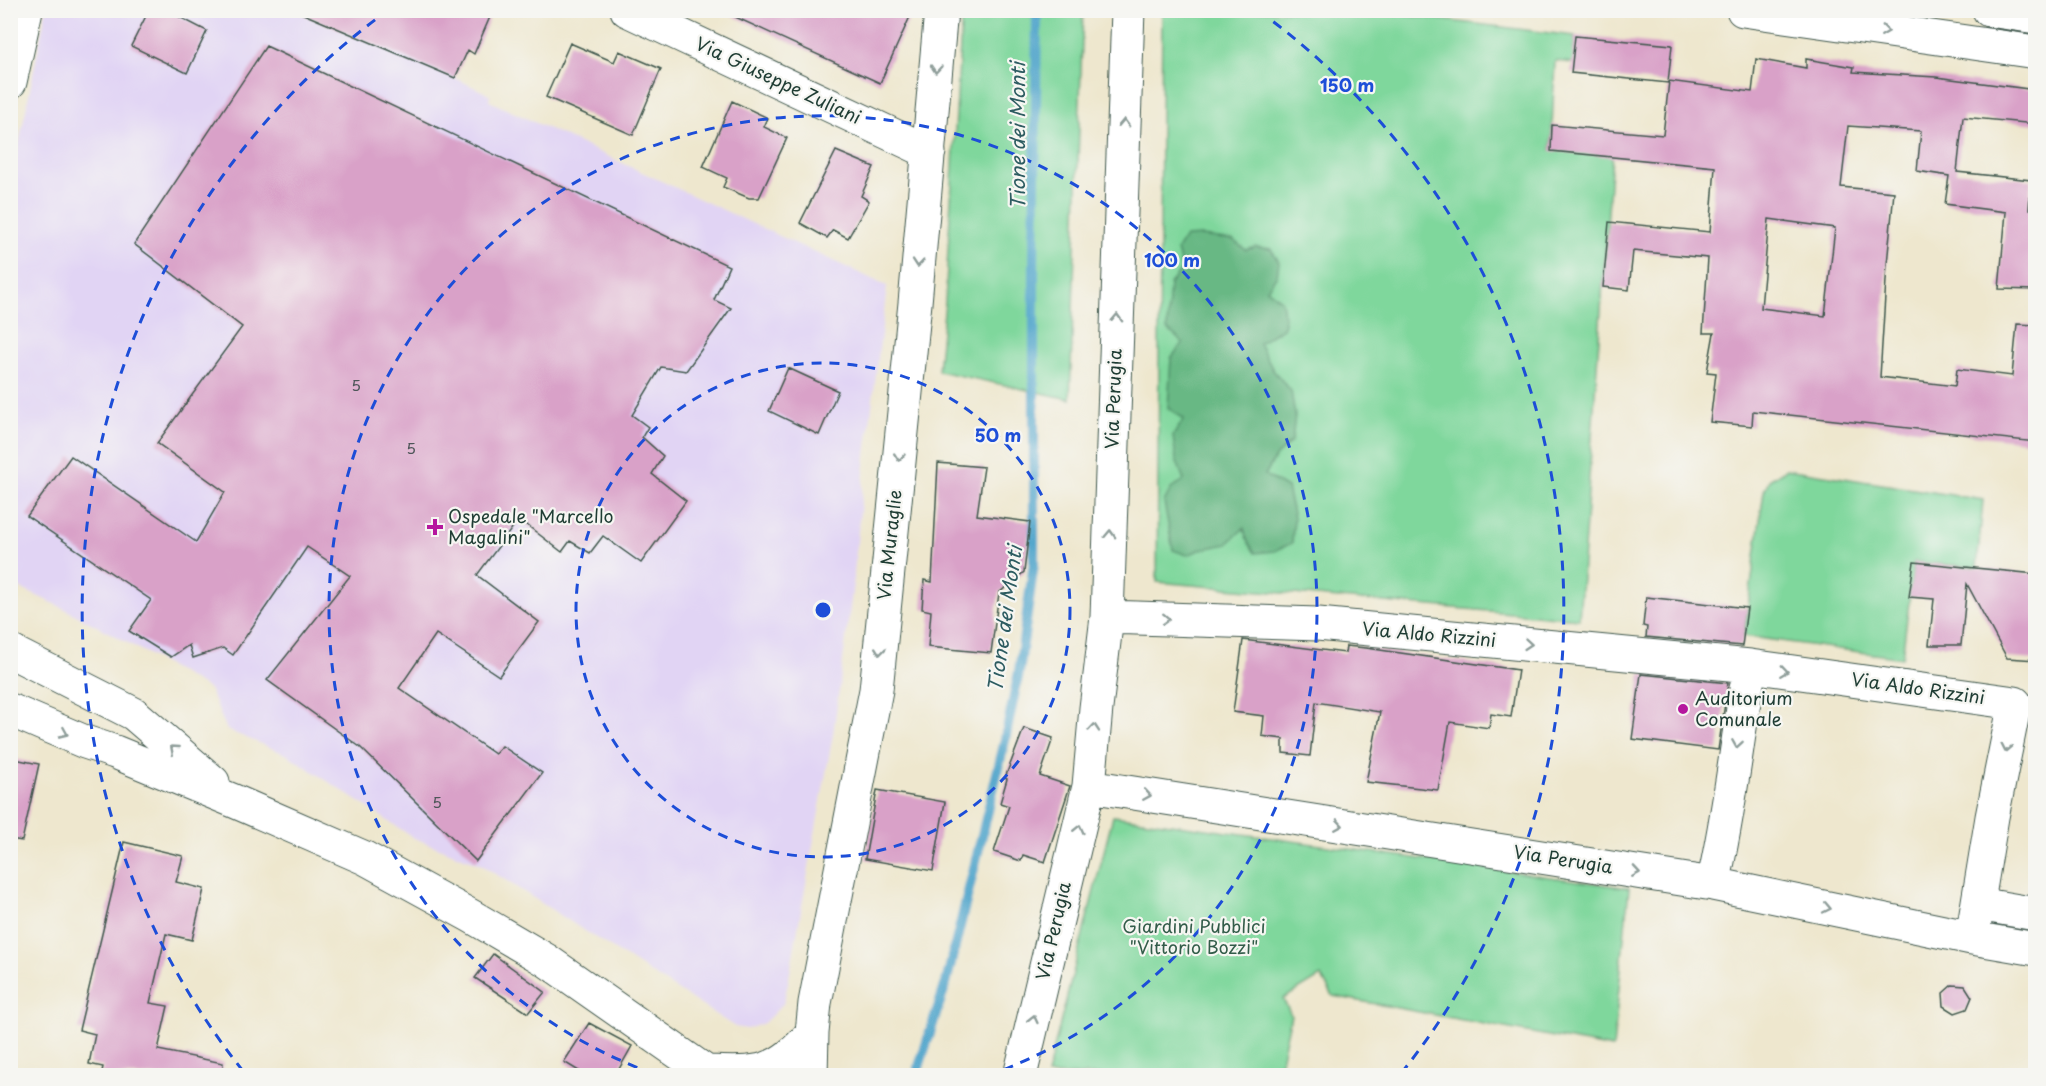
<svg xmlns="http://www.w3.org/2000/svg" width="2046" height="1086" viewBox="0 0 2046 1086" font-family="'Playpen Sans',sans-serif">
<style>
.built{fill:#e1d4f4}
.green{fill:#7fd79c;stroke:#4f8a68;stroke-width:1.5}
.forest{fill:#67b884;stroke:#437a5c;stroke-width:1.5}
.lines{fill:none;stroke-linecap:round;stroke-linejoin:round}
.stream{stroke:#4fa4cb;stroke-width:10}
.building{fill:#d9a1c8;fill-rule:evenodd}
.minor-casing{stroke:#3e564b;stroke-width:35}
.minor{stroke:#fff;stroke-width:33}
.oneway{stroke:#8f9e9a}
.ring{fill:none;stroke:#1d4ed8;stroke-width:3;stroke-dasharray:10 8}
.poi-dot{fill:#b5179e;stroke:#f6f6f2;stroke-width:2}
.labels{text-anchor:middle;stroke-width:4.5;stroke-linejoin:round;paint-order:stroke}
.number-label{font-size:15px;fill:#4e5659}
.street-label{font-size:18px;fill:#1f3d34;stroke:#f6f6f2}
.poi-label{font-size:18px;fill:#1f3d34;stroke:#f6f6f2;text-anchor:start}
.park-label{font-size:18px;fill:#325c49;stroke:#f6f6f2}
.water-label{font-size:20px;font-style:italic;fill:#2d5c61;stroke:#f6f6f2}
.centre{fill:#1d4ed8;stroke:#f6f6f2;stroke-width:3}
.ring-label{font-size:18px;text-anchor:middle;font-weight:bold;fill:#1d4ed8;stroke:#f6f6f2;stroke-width:4.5;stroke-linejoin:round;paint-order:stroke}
</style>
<rect width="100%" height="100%" fill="#f6f6f2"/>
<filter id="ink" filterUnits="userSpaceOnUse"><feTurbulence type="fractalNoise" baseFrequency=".0167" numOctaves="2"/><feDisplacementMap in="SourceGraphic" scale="12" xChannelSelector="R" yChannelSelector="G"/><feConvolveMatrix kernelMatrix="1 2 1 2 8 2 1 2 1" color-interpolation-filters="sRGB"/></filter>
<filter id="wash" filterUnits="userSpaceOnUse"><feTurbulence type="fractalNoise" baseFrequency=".008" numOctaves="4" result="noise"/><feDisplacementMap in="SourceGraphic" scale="24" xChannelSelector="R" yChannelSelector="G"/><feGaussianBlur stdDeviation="1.35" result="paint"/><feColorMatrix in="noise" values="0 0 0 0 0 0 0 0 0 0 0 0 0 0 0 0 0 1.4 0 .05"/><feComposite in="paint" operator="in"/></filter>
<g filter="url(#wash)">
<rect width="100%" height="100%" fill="#eee7ce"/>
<path class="built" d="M46,11h248l161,67 35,17 -1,6 398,185 -23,185 -12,122 -19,141 -45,249 -5,21 -19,19 -17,6 -12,-2 -253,-162 -68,-27 -126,-83 -61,-25 -18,-41 -86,-49 -64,-34 -48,-22v-401z"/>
<path class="green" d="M962,11h121l-13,388 -132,-28 7,-69z
M1162,11h207l206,25 -2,27 -18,-2 -4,89 61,6 -33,463 -422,-37z
M1786,469l197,31 -6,67 -63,-5 -12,96 -158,-22 20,-145 5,-11z
M1113,816l516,72 -16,160 -280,-52 -12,-20 -38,23 8,16 -13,60h-231z"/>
<path class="forest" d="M1202,236l31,4 13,10 10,-3 15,2 8,13 -2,13 -10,14 15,12 3,22 -2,5 -24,15 14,27 18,21 4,24 -3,26 -16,15 -11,19 22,13 7,30 -2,25 -17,8 -20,2 -8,-13 -3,-12 -17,16 -25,5 -15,6 -14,-5 -9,-48 7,-13 13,-9 -8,-21 -3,-23 11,-17 -16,-11 3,-50 12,-15 -16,-14 3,-45 12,-15 -5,-19 8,-13z"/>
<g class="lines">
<path class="stream" d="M916,1076l30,-93 57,-234 16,-77 15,-109v-293l3,-260"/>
</g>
<g id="blocks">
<path class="building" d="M149,10h17l41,21 -20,42 -56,-27z
M294,10h199l-19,44 -6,-4 -13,28z
M720,10h193l-33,73z
M1575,36l97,9 -4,38 -97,-10z
M570,43l44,19 5,-11 42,18 -28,66 -87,-38z
M266,46l463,220 -15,34 17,8 -45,63 -25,-4 -29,48 16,12 -6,10 21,19 -11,18 34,27 -45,62 -38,-27 -13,17 -20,-12 -8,11 -43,-33 -42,56 62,47 -40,54 -63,-42 -37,54 96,66 7,-8 40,27 -66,88 -116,-114 -93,-67 83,-104 -43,-29 -74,108 -10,-7 -30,10 -4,-13 -18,12 -42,-26 22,-31 -124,-84 44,-60 125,86 29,-50 -68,-49 85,-116 -108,-83z
M1756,59l50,9v-9l48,8 -1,5 83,5 100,13v34l-73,-7 -6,55 74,8 -2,29 7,1v80l-37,-1 7,-77 -61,-8 4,-28 -32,-5 4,-40 -73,-5 -7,61 53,5 -7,72 -7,113 75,9 2,-17 55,7 5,-52 19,1v117l-283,-31 -1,15 -42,-4 6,-49 -9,-1 7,-39h-11l5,-75 -75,-7 -4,39 -26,-3 6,-65 101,10 5,-65 -164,-16 1,-26 111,10 6,-54 83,11zM1769,219l66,9 -10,88 -64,-8z
M732,101l36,17 -4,9 23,11 -28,60h-10l-26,-11 4,-9 -24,-11z
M836,151l38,16 -13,29 8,5 -21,37 -15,-8 -6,8 -27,-15z
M788,368l50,23 -19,44 -50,-24z
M938,463l46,4 -7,48 53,7 -6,50 -25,21 -8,60 -63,-6 3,-36 -9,-2 2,-29 8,2z
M1914,562l122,12v86l-29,-2 -40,-74 -6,61h-32l5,-46 -25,-2z
M1646,597l101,11 -5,38 -96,-9 1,-10 -4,-1z
M1243,640l102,13 1,-7 20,2 152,22 -7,47 -20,-3 -2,14 -39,-6 -12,68 -72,-8 14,-70 -64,-10 -6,54 -27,-3v-14l-21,-3 2,-20 -31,-4z
M1641,674l87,9 -10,67 -86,-11z
M1024,728l29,10 -13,38 30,10 -25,76 -22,-7 -2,6 -27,-9 15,-46 -9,-3 7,-24 -2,-1z
M10,758l29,6 -17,77 -12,-2z
M877,790l68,12 -12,69 -68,-12z
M124,842l59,14 -7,26 28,7 -12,51 -26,-6 -16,69 18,3 -10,44 65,13 -1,13h-121l2,-9 -14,-3 6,-30 -16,-4z
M493,954l52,38 -17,21 -53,-35z
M1952,985l13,1 7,11 -5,12 -12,4 -11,-7 -1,-13z
M589,1023l43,23 -17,30h-28l-23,-14z"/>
</g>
</g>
<g filter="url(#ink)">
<use href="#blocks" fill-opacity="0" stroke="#3e564b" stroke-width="1.5"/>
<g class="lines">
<g class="minor-casing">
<path id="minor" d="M627,10l302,142
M1743,10l293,42
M1989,10l47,7
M10,82l16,-72
M1107,617l211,7 432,42 265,37 -23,114 -20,121
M10,651l124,63 79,68
M10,710l75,32 30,10 119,49 131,57 106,58 75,44 166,116
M1089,786l624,98 259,54 64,11
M1713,884c17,-72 24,-146 37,-218
M1978,904l58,10
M708,1072c50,2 70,2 104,-39
M811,1076l1,-43 3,-30 61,-313 39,-387 26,-293
M1020,1076l69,-290 7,-78 11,-91 21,-607"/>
</g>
<use href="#minor" class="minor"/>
</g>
<defs><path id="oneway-chevron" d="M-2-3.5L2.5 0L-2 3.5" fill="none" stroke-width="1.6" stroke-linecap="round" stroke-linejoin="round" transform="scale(1.5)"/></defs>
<g class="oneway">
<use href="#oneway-chevron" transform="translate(1885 31) rotate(8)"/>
<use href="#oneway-chevron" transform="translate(936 69) rotate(95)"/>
<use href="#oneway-chevron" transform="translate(1124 123) rotate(-88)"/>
<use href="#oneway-chevron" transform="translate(918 263) rotate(95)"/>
<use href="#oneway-chevron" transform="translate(1117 318) rotate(-88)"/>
<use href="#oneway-chevron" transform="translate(899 457) rotate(96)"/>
<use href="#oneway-chevron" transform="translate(1110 534) rotate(-88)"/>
<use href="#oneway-chevron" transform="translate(1166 619) rotate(2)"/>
<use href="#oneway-chevron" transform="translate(1528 644) rotate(5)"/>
<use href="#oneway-chevron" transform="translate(880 651) rotate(96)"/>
<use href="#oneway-chevron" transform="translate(1784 671) rotate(8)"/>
<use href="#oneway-chevron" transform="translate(1094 728) rotate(-85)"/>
<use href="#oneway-chevron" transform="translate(64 733) rotate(23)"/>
<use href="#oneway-chevron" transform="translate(1737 744) rotate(99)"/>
<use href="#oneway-chevron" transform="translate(2006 748) rotate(101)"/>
<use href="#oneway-chevron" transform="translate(174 749) rotate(-139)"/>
<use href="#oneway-chevron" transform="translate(1147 795) rotate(9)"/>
<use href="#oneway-chevron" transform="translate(1339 825) rotate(9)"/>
<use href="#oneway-chevron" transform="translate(1079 829) rotate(-77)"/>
<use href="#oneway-chevron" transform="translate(1636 872) rotate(9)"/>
<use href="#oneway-chevron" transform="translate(1827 908) rotate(12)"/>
<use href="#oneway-chevron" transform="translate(1033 1019) rotate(-77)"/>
</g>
</g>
<g class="ring">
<circle cx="823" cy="610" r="247"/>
<path d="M654 1074A494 494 0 1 1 992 1074"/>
<path d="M243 1071A741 741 0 0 1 387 11M1259 11A741 741 0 0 1 1403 1071"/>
</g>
<g class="poi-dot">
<path d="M432 518h6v6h6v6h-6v6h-6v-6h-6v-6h6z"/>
<circle cx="1683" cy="709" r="6"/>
</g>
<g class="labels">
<g class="number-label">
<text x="356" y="391">5</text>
<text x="411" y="454">5</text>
<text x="437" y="808">5</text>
</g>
<g class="street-label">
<text transform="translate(778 81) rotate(25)" y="6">Via Giuseppe Zuliani</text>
<text transform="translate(1114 399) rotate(-88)" y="6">Via Perugia</text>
<text transform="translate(890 545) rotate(-84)" y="6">Via Muraglie</text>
<text transform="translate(1429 635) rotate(5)" y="6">Via Aldo Rizzini</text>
<text transform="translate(1918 689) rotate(8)" y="6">Via Aldo Rizzini</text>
<text transform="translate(1563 860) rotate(9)" y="6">Via Perugia</text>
<text transform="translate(1054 931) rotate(-77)" y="6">Via Perugia</text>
</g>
<g class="poi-label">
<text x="448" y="523">Ospedale "Marcello<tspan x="448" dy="21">Magalini"</tspan></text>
<text x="1695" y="705">Auditorium<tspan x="1695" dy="21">Comunale</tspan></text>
</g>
<g class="park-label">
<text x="1194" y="933">Giardini Pubblici<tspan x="1194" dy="21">"Vittorio Bozzi"</tspan></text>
</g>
<g class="water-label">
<text transform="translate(1018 136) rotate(-90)" y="7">Tione dei Monti</text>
<text transform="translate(1005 619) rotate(-82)" y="7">Tione dei Monti</text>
</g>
</g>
<circle cx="823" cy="610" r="9" class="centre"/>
<g class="ring-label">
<text x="1347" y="92">150 m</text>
<text x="1172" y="267">100 m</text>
<text x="998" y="442">50 m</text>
</g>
<rect width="2046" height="1086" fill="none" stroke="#f6f6f2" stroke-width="36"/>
</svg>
